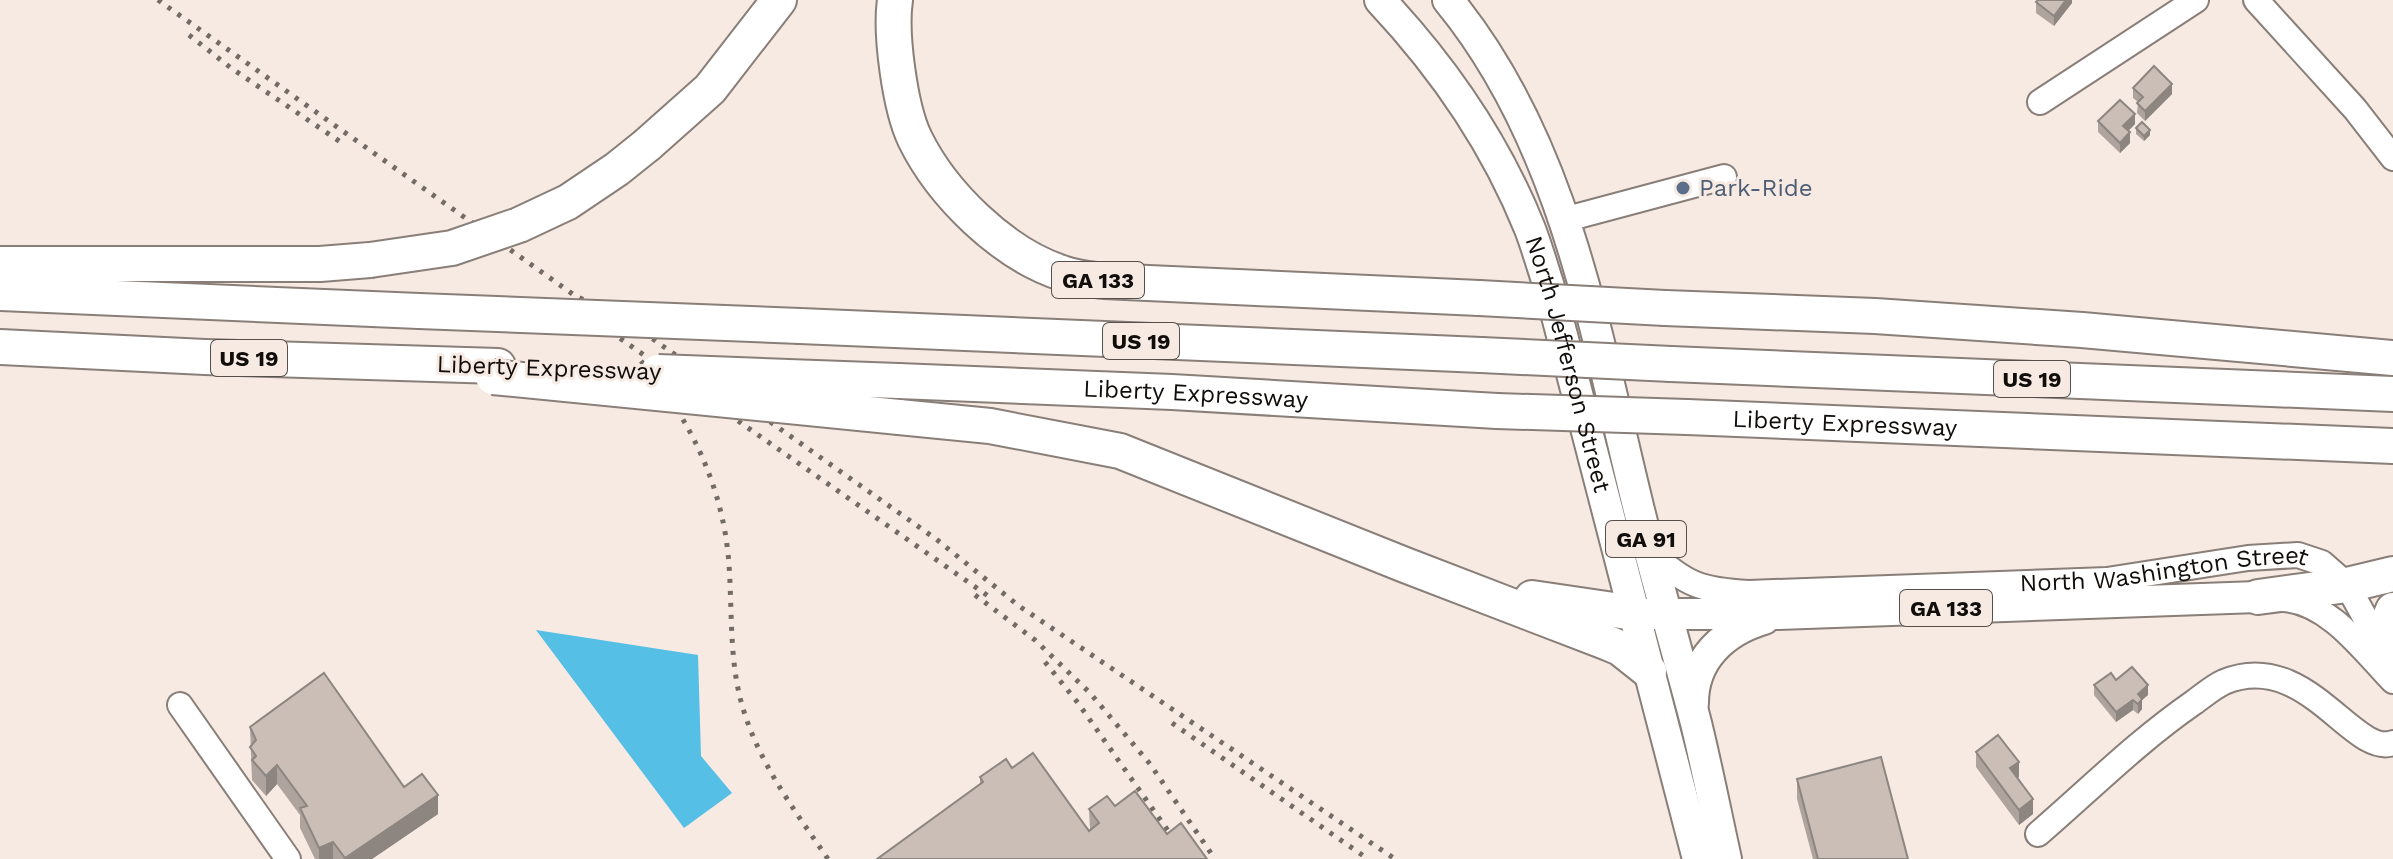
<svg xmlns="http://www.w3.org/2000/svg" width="2393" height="859" viewBox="0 0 2393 859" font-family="'Work Sans',sans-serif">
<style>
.water{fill:#55bfe5}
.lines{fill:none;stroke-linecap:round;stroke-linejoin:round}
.minor-casing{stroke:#897e78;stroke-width:28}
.major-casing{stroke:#897e78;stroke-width:34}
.highway-casing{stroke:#897e78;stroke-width:38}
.minor{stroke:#fff;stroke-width:24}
.major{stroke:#fff;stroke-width:30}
.highway{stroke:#fff;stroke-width:34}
.rail{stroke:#736b66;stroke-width:5;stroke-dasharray:4 8;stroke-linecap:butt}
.highway-bridge-casing{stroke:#897e78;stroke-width:38;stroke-linecap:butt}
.highway-bridge{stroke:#fff;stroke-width:34}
.wall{fill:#aea39d}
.shaded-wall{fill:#8d8580}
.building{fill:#cabeb7;stroke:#8d8580;stroke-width:2}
.service-dot{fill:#5c6f8a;stroke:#f6eae3;stroke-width:3}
.labels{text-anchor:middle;stroke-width:6;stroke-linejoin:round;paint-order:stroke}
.shield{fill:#f6eae3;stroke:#564f4b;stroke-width:2}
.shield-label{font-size:22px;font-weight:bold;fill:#110d0a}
.service-label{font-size:24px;fill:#4e5e75;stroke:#f6eae3;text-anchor:start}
.street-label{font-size:24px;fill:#110d0a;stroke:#f6eae3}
</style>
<rect width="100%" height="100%" fill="#f6eae3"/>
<path class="water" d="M536,630l162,25 3,101 31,37 -48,35z"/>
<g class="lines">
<g class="minor-casing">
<g id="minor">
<path d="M2256,0l99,109 38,49"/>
<path d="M2040,102l156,-102"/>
<path d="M1563,220l161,-43"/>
<path id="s1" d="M1650,553c39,32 48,37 99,40l358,-13 141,-22 50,-3 24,8 25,22 41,74"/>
<path d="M2284,599c46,4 79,51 109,82"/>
<path d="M180,705l108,154"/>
<path d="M2038,834c51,-44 100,-93 155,-131 10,-7 20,-16 31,-21 82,-34 129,76 169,61"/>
</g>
</g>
<g class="major-casing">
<g id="major">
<path id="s2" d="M1380,0c62,66 116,144 150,229 8,21 14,43 21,64l147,566"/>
<path d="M1448,0c117,142 147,332 190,506 18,73 39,144 58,217 11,45 20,91 30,136"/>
<path d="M1648,614h130l480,-17"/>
<path d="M1693,703c0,-44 31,-72 71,-84"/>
</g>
</g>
<g class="highway-casing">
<g id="highway">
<path d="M895,0c-5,34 5,108 20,139 27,55 88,115 147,134 13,5 28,6 42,8l375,17"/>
<path d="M647,145l63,-56 69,-89"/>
<path d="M0,264h320l50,-4"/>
<path d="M0,293l419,18"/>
<path d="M1665,308l210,8 207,14 311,28"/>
<path d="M800,326l681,29"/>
<path d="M0,347l205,10 293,9"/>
<path d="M1671,364l722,30"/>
<path id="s3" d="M898,381l274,11 325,19"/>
<path d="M899,417l91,9 130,25 285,114 203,78 12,5 29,23"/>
<path id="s4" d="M1687,417l706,29"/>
<path d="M2258,597l89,-12 46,-11"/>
<path d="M1532,598l102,15"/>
<path d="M2391,663l-3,-41 5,-12"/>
</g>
</g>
<use href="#minor" class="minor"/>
<use href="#major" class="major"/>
<use href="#highway" class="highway"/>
<path class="rail" d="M158,0l416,295 59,30 303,214 83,67 376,253
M189,35l42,33 111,75
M571,304l420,294
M641,361c47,55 79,119 87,192 5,50 0,103 14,152 16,57 53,106 86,154
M975,595l60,45 55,53 60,71 65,95
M1045,662l33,41 93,132
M1172,723l196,136"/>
<g class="highway-bridge-casing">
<path id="highway-bridge" d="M370,260l82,-12 67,-23 49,-23 49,-33 30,-24
M1479,298l186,10
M419,311l381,15
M1481,355l190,9
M658,372l240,9
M493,377l406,40
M1497,411l190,6"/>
</g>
<use href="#highway-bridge" class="highway-bridge"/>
</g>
<path class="wall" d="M2072,0v3l-18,23 -18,-13v-11z
M2133,88l39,6 -27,27 -8,-8 1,-11 -5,-4z
M2098,121l37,3 -7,7 2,12 -10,10 -22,-21z
M2136,128l14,7 -6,6 -8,-7z
M2116,680l32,15 -6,5v9l-4,5 -5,-4 -17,12 -22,-27v-10z
M250,727l154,60 34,27 -66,45h-57l-15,-31v-13l-23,-31 -11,12 -14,-16z
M1976,752l43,25 -2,1 16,36 -14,11 -43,-58z
M1012,768l77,63 1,-1 -1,-21 26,-3 52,28 -290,25 103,-75v-7z
M1797,779l111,80h-95l-16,-60z"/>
<path class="shaded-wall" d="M2066,0h6v3l-18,23v-10z
M2172,84v10l-27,27v-10z
M2135,114v10l-12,12v-10z
M2150,130v5l-6,6v-5z
M2130,132v11l-10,10v-10z
M2148,685v10l-6,5v9l-4,5v-20z
M2133,700v10l-17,12v-10z
M2019,762v15l-9,6v-15z
M277,765v19l-11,12v-20z
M438,795v19l-66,45h-27z
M2033,799v15l-14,11v-15z
M333,842v17h-14v-11z"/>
<path class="building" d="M2038,0h28l-12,16 -18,-14z
M2154,66l18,18 -27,27 -8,-8 6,-6 -10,-9z
M2120,100l15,14 -12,12 7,6 -10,11 -22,-22z
M2142,122l8,8 -6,6 -8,-8z
M2132,667l16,18 -10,9 4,5 -4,5 -5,-4 -17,12 -22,-27 17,-12 5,7z
M324,673l80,114 18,-13 16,21 -93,63 -12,-16 -14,6 -19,-40 7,-2 -30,-41 -11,11 -14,-16 4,-4 -6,-9 6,-7 -6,-13z
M1998,735l21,27 -9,6 23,31 -14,11 -43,-58z
M1033,753l56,78 10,-8 -10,-14 18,-13 8,10 20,-15 32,43 14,-11 26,36h-330l106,-77 -3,-5 26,-18 6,9z
M1881,757l27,102h-90l-21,-80z"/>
<circle class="service-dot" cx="1683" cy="188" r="8"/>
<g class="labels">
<g class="shield">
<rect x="1052" y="262" width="92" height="36" rx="6"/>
<rect x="1103" y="323" width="76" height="36" rx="6"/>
<rect x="211" y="340" width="76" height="36" rx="6"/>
<rect x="1994" y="361" width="76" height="36" rx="6"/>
<rect x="1606" y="521" width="80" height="36" rx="6"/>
<rect x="1900" y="590" width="92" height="36" rx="6"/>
</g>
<g class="shield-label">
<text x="1098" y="288">GA 133</text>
<text x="1141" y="349">US 19</text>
<text x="249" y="366">US 19</text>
<text x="2032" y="387">US 19</text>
<text x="1646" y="547">GA 91</text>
<text x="1946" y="616">GA 133</text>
</g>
<g class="service-label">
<text x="1699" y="196">Park-Ride</text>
</g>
<g class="street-label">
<text dy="8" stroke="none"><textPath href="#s2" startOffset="416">North Jefferson Street</textPath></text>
<text transform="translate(549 368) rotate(2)" y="8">Liberty Expressway</text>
<text dy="8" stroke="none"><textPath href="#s3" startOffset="298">Liberty Expressway</textPath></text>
<text dy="8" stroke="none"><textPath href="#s4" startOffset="158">Liberty Expressway</textPath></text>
<text dy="8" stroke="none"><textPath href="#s1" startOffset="526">North Washington Street</textPath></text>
</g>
</g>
</svg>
